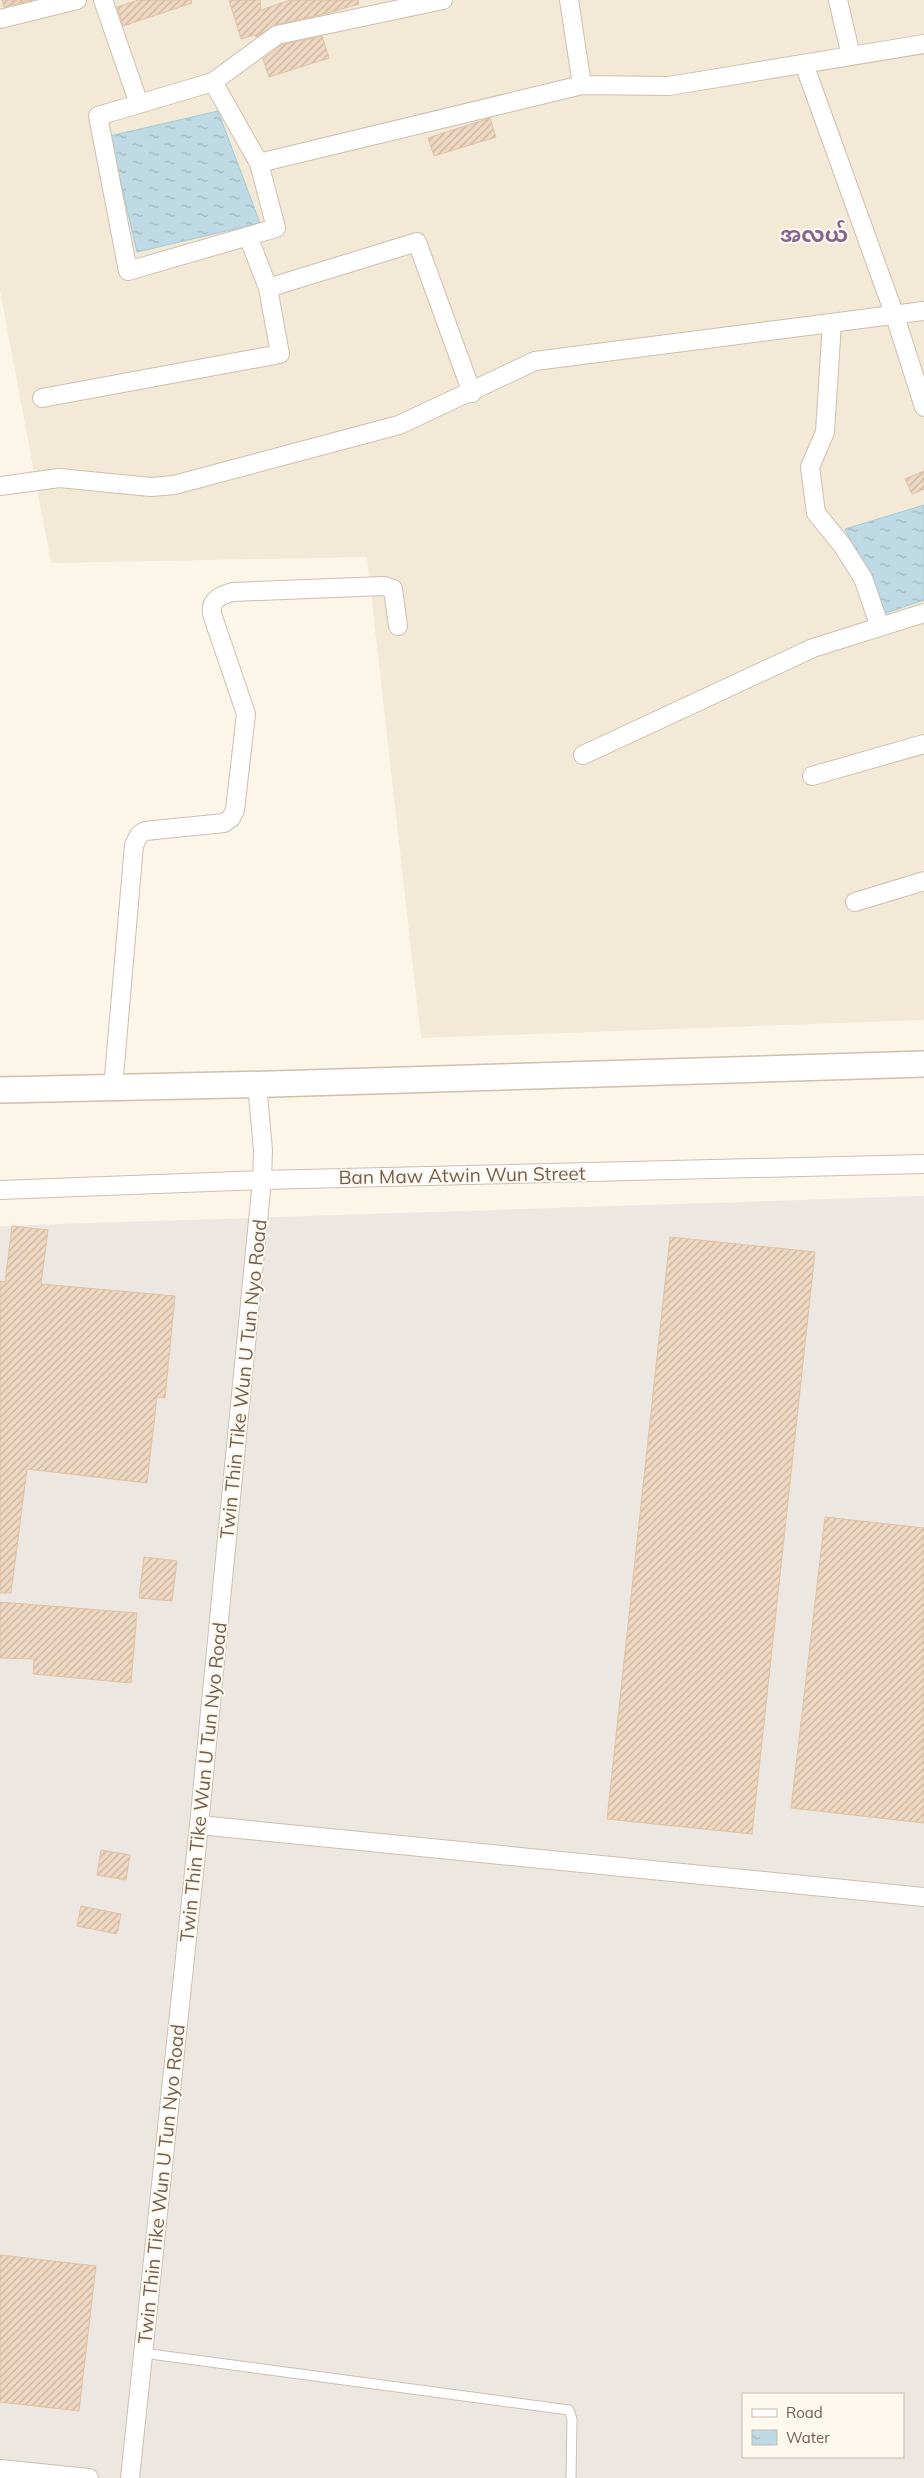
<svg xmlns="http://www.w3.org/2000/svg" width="924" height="2478" viewBox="0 0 924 2478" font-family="Mulish,'Noto Sans Myanmar',sans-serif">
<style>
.residential{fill:#f2e9d7}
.industrial{fill:#ece8e1;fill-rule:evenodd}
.water{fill:url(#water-ripples);stroke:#a5c9d5}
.building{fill:url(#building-hatch);stroke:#e0c1a3}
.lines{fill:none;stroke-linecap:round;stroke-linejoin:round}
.lane-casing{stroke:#cdbfaf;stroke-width:11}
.street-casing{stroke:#cdbfaf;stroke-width:20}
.secondary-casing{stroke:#cfc0ac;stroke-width:28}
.lane{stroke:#fff;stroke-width:9}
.street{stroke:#fff;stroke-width:18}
.secondary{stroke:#fff;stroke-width:25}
.labels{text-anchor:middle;stroke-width:4;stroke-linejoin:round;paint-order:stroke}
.street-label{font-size:19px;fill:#745f4e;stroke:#fef9ef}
.quarter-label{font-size:21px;font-weight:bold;fill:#866690;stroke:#fef9ef}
</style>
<defs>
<pattern id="water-ripples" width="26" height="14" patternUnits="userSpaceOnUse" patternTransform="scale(1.25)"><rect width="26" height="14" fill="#bedae4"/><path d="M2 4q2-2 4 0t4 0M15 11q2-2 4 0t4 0" fill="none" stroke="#9fb4bb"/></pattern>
<pattern id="building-hatch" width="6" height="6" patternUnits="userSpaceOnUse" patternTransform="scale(1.25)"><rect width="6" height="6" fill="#efd8c2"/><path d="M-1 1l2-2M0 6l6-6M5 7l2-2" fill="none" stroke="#c6b2a0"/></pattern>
</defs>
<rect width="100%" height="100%" fill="#fbf6e8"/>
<path class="residential" d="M0,0h924v1020l-503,18 -54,-481 -316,6 -51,-273z"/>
<path class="industrial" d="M924,1196v1282h-924v-1252zM743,2394h160v63h-160z"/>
<path class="water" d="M218,111l42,112 -123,29 -27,-116z
M924,505v95l-38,13 -41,-84z"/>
<path class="building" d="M2,0h31l-29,7z
M138,0h53l1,3 -69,23 -6,-19z
M229,0h31l1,10 29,-10h68l1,4 -31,9 -53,12 -19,12 -1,-2 -14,4z
M322,36l7,22 -60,19 -6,-18 18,-14z
M490,118l6,19 -62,19 -6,-18z
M924,471v18l-12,5 -7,-15z
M12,1226l36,4 -7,54 134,12 -10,102 -8,-1 -10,86 -120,-14 -16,124h-11v-312l5,1z
M670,1237l145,15 -63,582 -145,-15z
M825,1517l99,11v295l-133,-15z
M144,1557l33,4 -5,40 -33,-3z
M0,1602l137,11 -6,70 -98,-9 1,-15 -34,-1z
M101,1850l29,5 -4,25 -29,-5z
M81,1906l40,8 -4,20 -40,-8z
M0,2255l96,11 -17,145 -79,-9z"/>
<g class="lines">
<g class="lane-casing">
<path id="lane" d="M143,2353l426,57 3,9 -1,59"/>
</g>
<g class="street-casing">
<path id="street" d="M103,0l36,104
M569,0l13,85
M838,0l13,56
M0,19l77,-19
M804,64l91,252 29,91
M213,82l46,81 17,65 -148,43 -30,-155 115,-34 64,-47 166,-35
M259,163l323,-78 87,1 255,-42
M268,288l149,-46 55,151
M832,323l-7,109 -15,35 6,46 26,32 21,33 17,49
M42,398l238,-44 -12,-66 -20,-52
M0,486l59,-8 92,9 23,-2 225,-60 136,-64 389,-50
M583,755l230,-107 111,-35
M812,776l112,-32
M855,902l69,-21
M113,1088l21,-243 5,-10 6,-4 79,-8 7,-5 4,-8 11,-96 -33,-97c-5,-16 6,-21 19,-25l152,-6 9,3 5,37
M0,1190l262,-10 662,-16
M199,1825l725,72
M0,2469l89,9
M130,2478l69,-653 63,-645 1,-30 -6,-66"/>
</g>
<g class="secondary-casing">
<path id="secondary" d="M0,1090l273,-6 651,-20"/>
</g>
<use href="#lane" class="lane"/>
<use href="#street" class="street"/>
<use href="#secondary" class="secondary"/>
</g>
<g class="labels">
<g class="street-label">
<text transform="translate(462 1175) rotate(-1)" y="7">Ban Maw Atwin Wun Street</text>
<text transform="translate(243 1379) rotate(-84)" y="7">Twin Thin Tike Wun U Tun Nyo Road</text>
<text transform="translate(203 1782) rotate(-84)" y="7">Twin Thin Tike Wun U Tun Nyo Road</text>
<text transform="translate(161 2184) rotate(-84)" y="7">Twin Thin Tike Wun U Tun Nyo Road</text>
</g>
<g class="quarter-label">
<text x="814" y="242">အလယ်</text>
</g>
</g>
<rect x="742" y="2393" width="162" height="65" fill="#fef9ef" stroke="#c7bbaf"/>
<rect x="752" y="2409" width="25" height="8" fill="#ffffff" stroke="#c7bbaf"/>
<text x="786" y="2418" font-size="15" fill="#745f4e">Road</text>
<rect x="752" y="2430" width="25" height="15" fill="url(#water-ripples)" stroke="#c7bbaf"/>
<text x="786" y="2443" font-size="15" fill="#745f4e">Water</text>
</svg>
